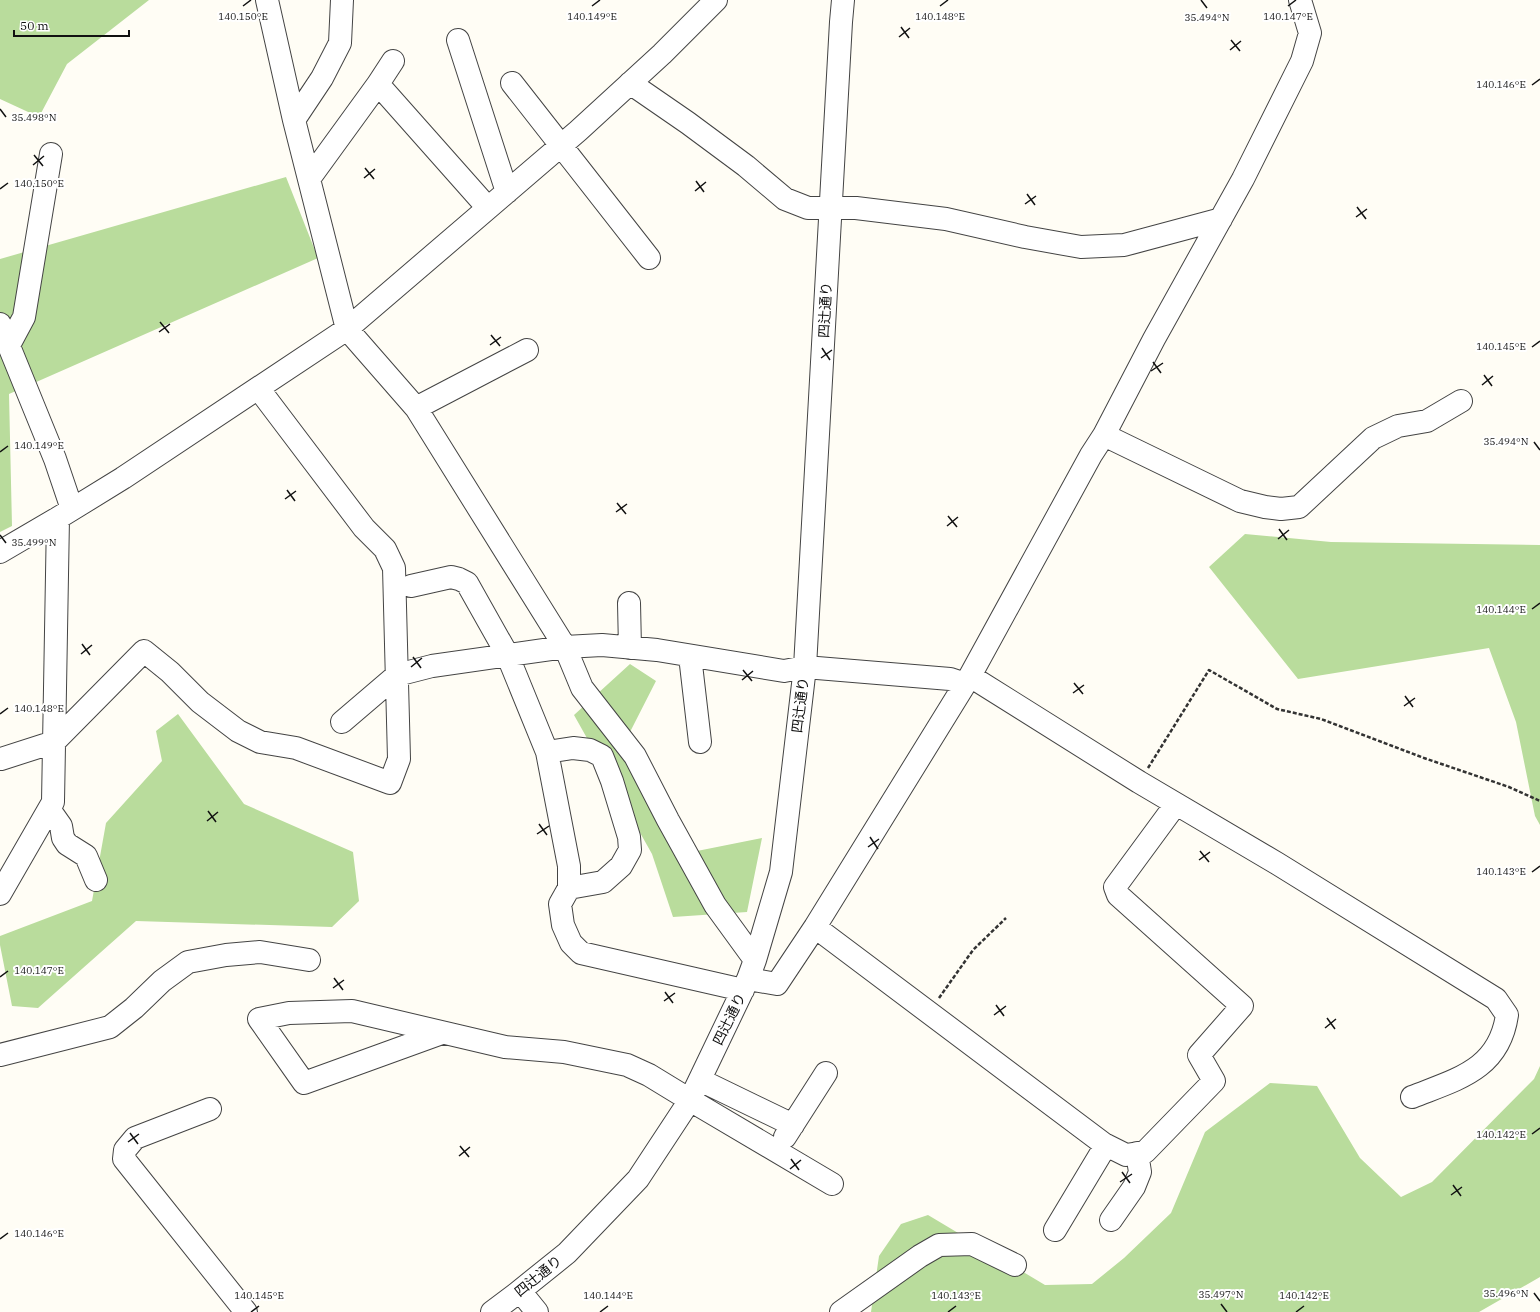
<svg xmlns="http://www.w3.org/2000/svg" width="1540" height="1312" viewBox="0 0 1540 1312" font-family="'IBM Plex Serif','Noto Sans JP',serif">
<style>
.forest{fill:#b9dc9c}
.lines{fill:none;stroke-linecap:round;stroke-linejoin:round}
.minor-casing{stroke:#444;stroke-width:24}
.path{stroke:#333;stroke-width:2.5;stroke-dasharray:4 2;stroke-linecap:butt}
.minor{stroke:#fff;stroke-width:22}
.ticks{fill:none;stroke:#111;stroke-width:1.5}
.labels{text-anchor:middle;stroke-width:4;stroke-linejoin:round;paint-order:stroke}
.street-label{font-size:14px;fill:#111;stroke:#fff}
.ticks-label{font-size:10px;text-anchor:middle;fill:#111;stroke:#fff;stroke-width:4;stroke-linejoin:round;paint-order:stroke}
</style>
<rect width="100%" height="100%" fill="#fffdf5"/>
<path class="forest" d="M0,0h149l-82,64 -28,53 -39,-18z
M286,177l32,81 -309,136 3,132 -12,6v-273z
M1245,534l86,8 209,3v280l-5,-9 -19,-94 -27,-74 -191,31 -89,-112z
M630,664l26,17 -26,51 52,122 80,-16 -15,74 -74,5 -21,-63 -78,-139z
M178,714l66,90 109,48 6,49 -27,26 -196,-6 -98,87 -26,-2 -12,-61v-9l92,-35 14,-78 56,-62 -6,-30z
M1540,1066v211l-61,35h-608l8,-56 22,-32 27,-9 117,70 47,-1 32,-26 47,-45 34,-81 65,-49 47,3 43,72 41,39 31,-15 102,-103z"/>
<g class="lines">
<g class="minor-casing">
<path id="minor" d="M267,0l27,120
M342,0l-2,43 -18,35 -28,42 53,209 69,79 149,239 17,41 53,68 33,64 47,85 40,55
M458,40l49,152
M512,83l137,175
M630,83l58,40 58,43 39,33 23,9h48l90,11 79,18 56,10 43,-2 97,-26
M378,84l110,124
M309,179l69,-95 15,-23
M0,324l55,135 17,50
M9,345l15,-28 27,-163
M416,408l111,-58
M1104,435l136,66 25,6 16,2 18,-2 74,-69 25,-12 29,-5 34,-20
M0,552l58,-34 65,-40 224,-149 231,-198 84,-77 54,-54
M411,586l40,-9 8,2 8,4 40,71 40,98 22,114v22l-9,16 3,21 8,18 10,10 162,37
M629,603l1,45
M690,656l10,86
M970,676l169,106 139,82 218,135 11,16c-8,55 -50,64 -95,82
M342,722l55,-47 35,-9 133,-19 37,-2 55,5 127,21 21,-4 145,12 15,5
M547,752l26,-4 17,2 12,6 10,25 17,56 1,13 -9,16 -18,16 -34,6
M1,759l53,-17 90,-91 26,21 30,30 38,29 22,11 36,6 94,35 9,-24 -5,-191 -9,-19 -21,-21 -106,-140
M49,809l12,17 2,12 4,6 19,12 10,24
M0,894l53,-92 5,-284
M815,927l289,217 22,11 19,-3 69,-71 -15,-26 43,-49 -124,-111 -3,-8 61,-83
M748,979l29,5 38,-57 155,-251 121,-221 13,-20 50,-96 89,-160 59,-118 8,-28 -10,-33
M442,1033l-138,50 -45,-64 30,-6 63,-2 153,36 59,5 63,13 22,10 41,25 142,84
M0,1055l110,-28 24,-19 28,-27 26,-19 38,-7 34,-3 49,8
M700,1080l93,45
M210,1109l-75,29 -10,12 -1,9 122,153
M785,1137l41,-64
M1111,1220l23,-33 6,-15 -3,-19
M1055,1230l51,-85
M520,1291l17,21
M492,1312l24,-18 51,-41 71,-74 52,-79 58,-121 7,-19 26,-88 24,-205 36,-645 2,-22
M841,1312l79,-56 19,-11 33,-1 43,21"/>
</g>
<path class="path" d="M1148,768l61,-98 68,39 44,10 103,39 85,29 31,14
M939,998l34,-48 33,-32"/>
<use href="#minor" class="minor"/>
</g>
<path class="ticks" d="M1201,0l6,8M243,6l8,-6M592,6l8,-6M940,6l8,-6M1288,6l8,-6M901,27l8,11M899,37l11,-9M1231,40l9,11M1230,50l11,-9M1532,85l8,-6M0,109l6,8M34,155l9,11M33,165l11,-9M365,168l9,11M364,178l11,-9M696,181l8,11M0,189l8,-6M695,191l11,-9M1027,194l8,11M1025,204l11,-8M1357,207l9,12M1356,217l11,-8M160,322l9,11M159,332l11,-8M491,335l9,11M490,345l11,-8M1532,347l8,-6M822,348l8,12M821,358l11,-8M1153,362l8,11M1151,371l12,-8M1484,375l8,11M1482,385l11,-9M1534,442l6,8M0,452l8,-6M287,490l8,11M285,499l11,-8M617,503l9,11M616,512l11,-8M948,516l9,11M947,526l11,-9M1279,529l8,11M0,535l6,8M1278,539l11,-9M1532,609l8,-6M82,644l8,11M81,654l11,-9M413,657l8,11M411,667l11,-9M743,670l9,11M742,680l11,-9M1074,683l9,11M1073,693l11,-8M1405,696l8,11M1404,706l11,-8M0,714l8,-6M208,811l8,11M207,821l11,-9M539,824l8,11M537,834l12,-8M870,837l8,12M868,847l11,-8M1200,851l9,11M1199,860l11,-8M1532,872l8,-6M0,977l8,-6M334,978l9,12M333,988l11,-8M665,992l8,11M664,1001l11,-8M996,1005l8,11M994,1015l12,-9M1327,1018l8,11M1325,1028l11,-9M130,1133l8,11M1532,1134l8,-6M128,1142l11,-8M460,1146l9,11M459,1156l11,-9M791,1159l8,11M790,1169l11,-9M1122,1172l8,11M1120,1182l12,-8M1453,1185l8,11M1451,1195l11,-8M0,1239l8,-6M1534,1293l6,8M1221,1304l6,8M251,1312l8,-6M600,1312l8,-6M948,1312l8,-6M1296,1312l8,-6"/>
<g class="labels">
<g class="street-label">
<text transform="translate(825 310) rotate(-87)" y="5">四辻通り</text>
<text transform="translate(800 705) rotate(-83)" y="5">四辻通り</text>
<text transform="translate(729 1019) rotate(-64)" y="5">四辻通り</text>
<text transform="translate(538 1276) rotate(-39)" y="5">四辻通り</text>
</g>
</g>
<g class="ticks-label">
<text x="243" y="20">140.150°E</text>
<text x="592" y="20">140.149°E</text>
<text x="940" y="20">140.148°E</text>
<text x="1288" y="20">140.147°E</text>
<text x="1207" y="21">35.494°N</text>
<text x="1501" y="88">140.146°E</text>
<text x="34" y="121">35.498°N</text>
<text x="39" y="187">140.150°E</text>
<text x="1501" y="350">140.145°E</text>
<text x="1506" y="445">35.494°N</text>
<text x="39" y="449">140.149°E</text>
<text x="34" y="546">35.499°N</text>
<text x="1501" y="613">140.144°E</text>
<text x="39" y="712">140.148°E</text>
<text x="1501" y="875">140.143°E</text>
<text x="39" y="974">140.147°E</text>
<text x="1501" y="1138">140.142°E</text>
<text x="39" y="1237">140.146°E</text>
<text x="1506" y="1297">35.496°N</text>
<text x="1221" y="1298">35.497°N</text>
<text x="259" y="1299">140.145°E</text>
<text x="608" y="1299">140.144°E</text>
<text x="956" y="1299">140.143°E</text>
<text x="1304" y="1299">140.142°E</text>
</g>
<path d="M14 30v6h115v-6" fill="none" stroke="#111111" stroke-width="2"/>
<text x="20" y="30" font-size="12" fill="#111111" stroke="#ffffff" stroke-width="3" paint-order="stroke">50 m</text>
</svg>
